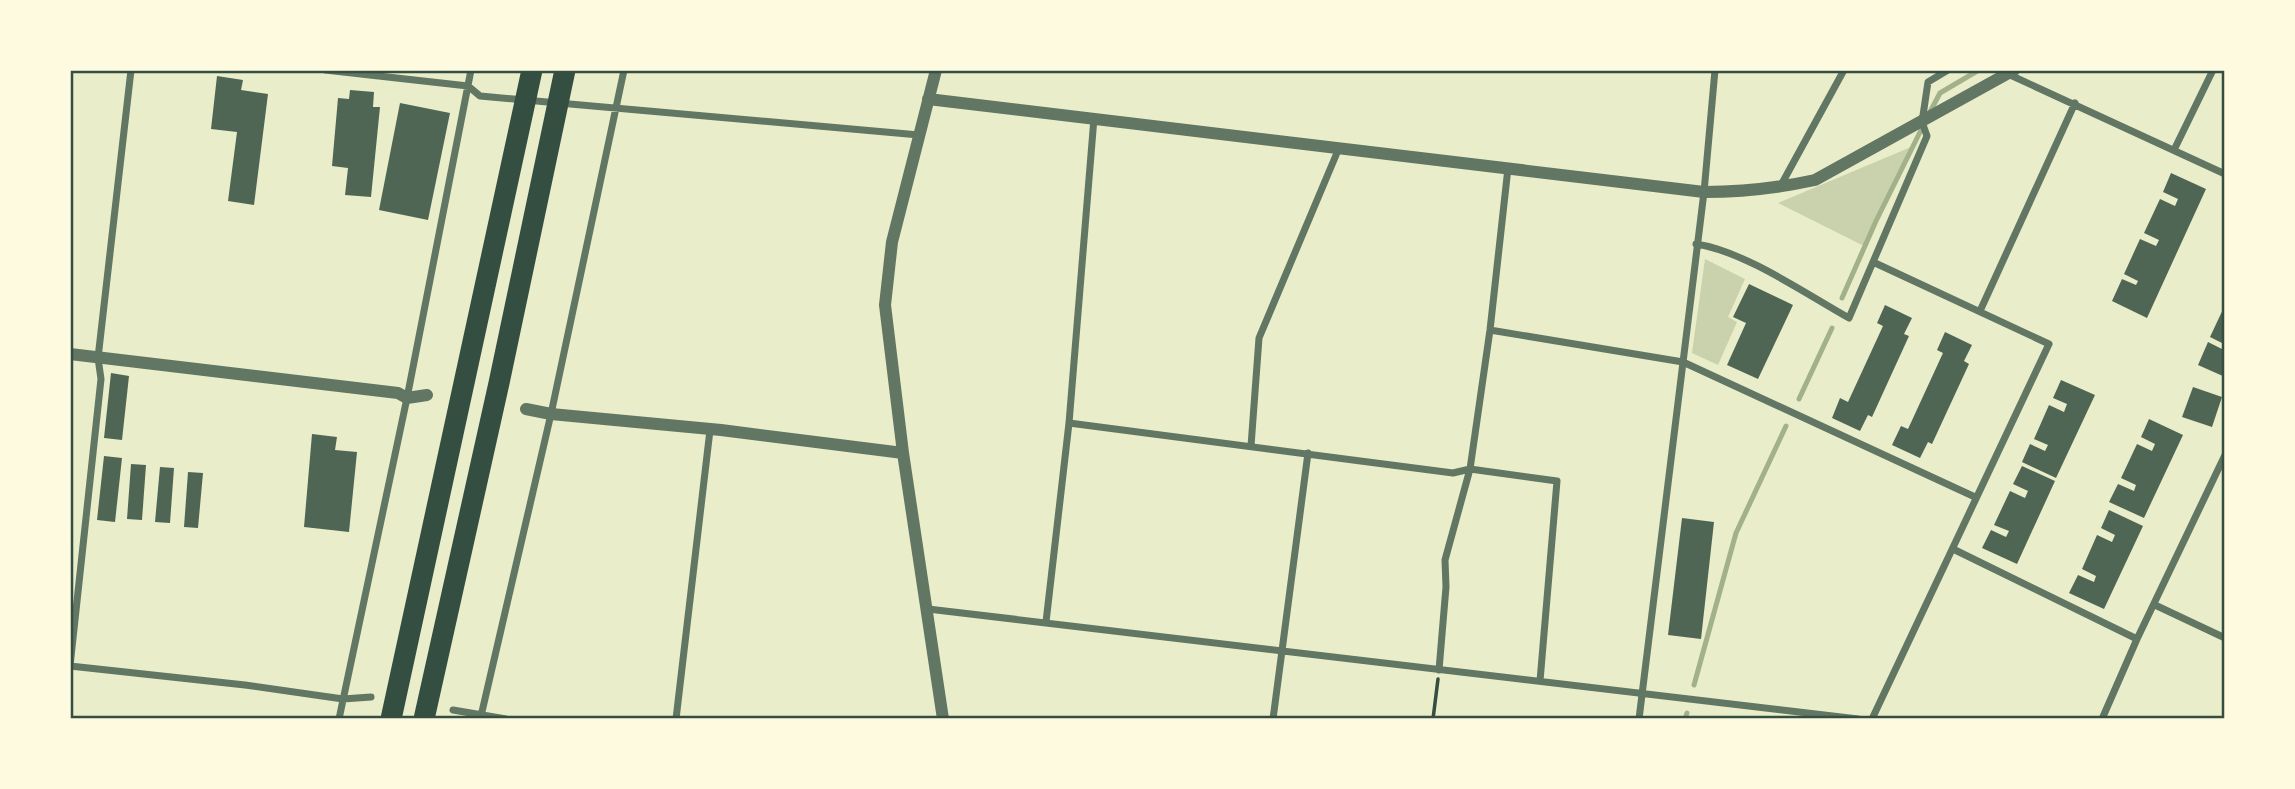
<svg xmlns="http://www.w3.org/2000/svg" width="2295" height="789" viewBox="0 0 2295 789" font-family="Cabin,sans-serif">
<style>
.green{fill:#cad2ad}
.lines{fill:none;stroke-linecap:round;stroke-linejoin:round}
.stream{stroke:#a3b18a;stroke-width:5}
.building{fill:#4f6655}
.path{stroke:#344e41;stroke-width:3.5}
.minor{stroke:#617663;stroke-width:7}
.tertiary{stroke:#617663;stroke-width:12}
.motorway{stroke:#344e41;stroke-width:21}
.neatline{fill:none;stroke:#344e41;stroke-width:2.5}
</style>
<rect width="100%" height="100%" fill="#e9edc9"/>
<path class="green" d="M1911,147l-45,100 -88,-44z
M1705,259l40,20 -17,38 9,5 -19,43 -26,-12z"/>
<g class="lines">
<path class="stream" d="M1930,112l10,-19 39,-23
M1842,298l34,-77 48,-97
M1799,399l33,-71
M1694,685l42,-152 50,-107
M1685,719l2,-6"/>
</g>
<path class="building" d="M217,76l26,4 -2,10 27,4 -14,111 -26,-4 9,-69 -26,-3z
M350,90l24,2 -1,15h7l-9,90 -26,-2 3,-27 -16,-2 6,-68 11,1z
M400,103l50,10 -22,107 -49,-10z
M2171,173l35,16 -59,129 -35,-17 10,-22 14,6 2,-4 -14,-7 16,-35 16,7 3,-6 -15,-7 16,-34 15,7 3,-7 -15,-7z
M1749,284l44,21 -35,74 -31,-14 19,-42 -13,-6z
M1885,305l27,13 -8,16 5,2 -37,81 -4,-2 -8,16 -28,-13 8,-20 8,4 35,-76 -6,-3z
M2225,305v72l-27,-12 10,-23 14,7 2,-5 -14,-7z
M1945,332l27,13 -8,16 5,3 -37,80 -4,-2 -8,16 -28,-13 9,-19 7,3 35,-76 -6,-3z
M111,373l18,3 -7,64 -18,-2z
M2061,380l34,15 -39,83 -34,-16 8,-18 15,7 3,-6 -14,-6 15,-34 15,7 3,-8 -14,-6z
M2193,387l29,10 -10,30 -30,-10z
M2149,419l34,16 -39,83 -35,-16 9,-18 16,7 2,-6 -15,-7 16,-34 15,7 3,-7 -14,-7z
M312,434l25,3 -2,13 22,2 -8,80 -45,-5z
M104,456l18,2 -7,64 -18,-2z
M131,464l15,1 -4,55 -15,-1z
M2022,466l33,15 -38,83 -35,-16 9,-18 15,7 3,-6 -15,-6 16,-34 15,7 3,-7 -15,-7z
M160,467l14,1 -4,55 -15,-1z
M188,472l15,1 -5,55 -14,-1z
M2109,510l34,16 -39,83 -35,-16 9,-18 16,7 2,-6 -14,-7 15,-34 15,7 3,-7 -14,-7z
M1682,518l32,4 -13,117 -33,-4z"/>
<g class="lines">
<path class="path" d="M1433,719l5,-40"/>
<path class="minor" d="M325,70l143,16 12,10 439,39
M2008,74l217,100
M2174,150l39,-80
M1780,187l64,-117
M1696,244c48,7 110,50 153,74l78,-182 -5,-14 6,-40 20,-12
M1980,311l95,-208
M1490,330l193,32 292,135
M1069,423l384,50 17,-4 87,12 -17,200
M1251,446l8,-108 80,-190
M1953,549l184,90
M2155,605l70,33
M928,609l930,110
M1046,622l23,-199 25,-305
M70,666l31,-287 -3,-21 33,-288
M70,666l175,19 98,14 28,-2
M1439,670l7,-83 -1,-27 25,-91 20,-139 18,-162
M453,710l53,9
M339,719l68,-321 64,-328
M476,719l5,-3 70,-302 73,-344
M676,719l34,-289
M1273,719l35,-266
M1639,719l65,-527 11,-122
M1872,719l177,-375 -176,-82
M2102,719l35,-80 88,-184"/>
<path class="tertiary" d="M936,70l-44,172 -7,63 18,148 40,266
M928,99l776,93c39,0 74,-4 111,-12l199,-110
M70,354l328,39 9,5 20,-3
M526,409l25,5 170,16 182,23"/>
<path class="motorway" d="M391,719l141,-649
M424,719l75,-336 66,-313"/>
</g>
<rect width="2295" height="789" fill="none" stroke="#fefae0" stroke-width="144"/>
<rect x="72" y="72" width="2151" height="645" class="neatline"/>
</svg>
